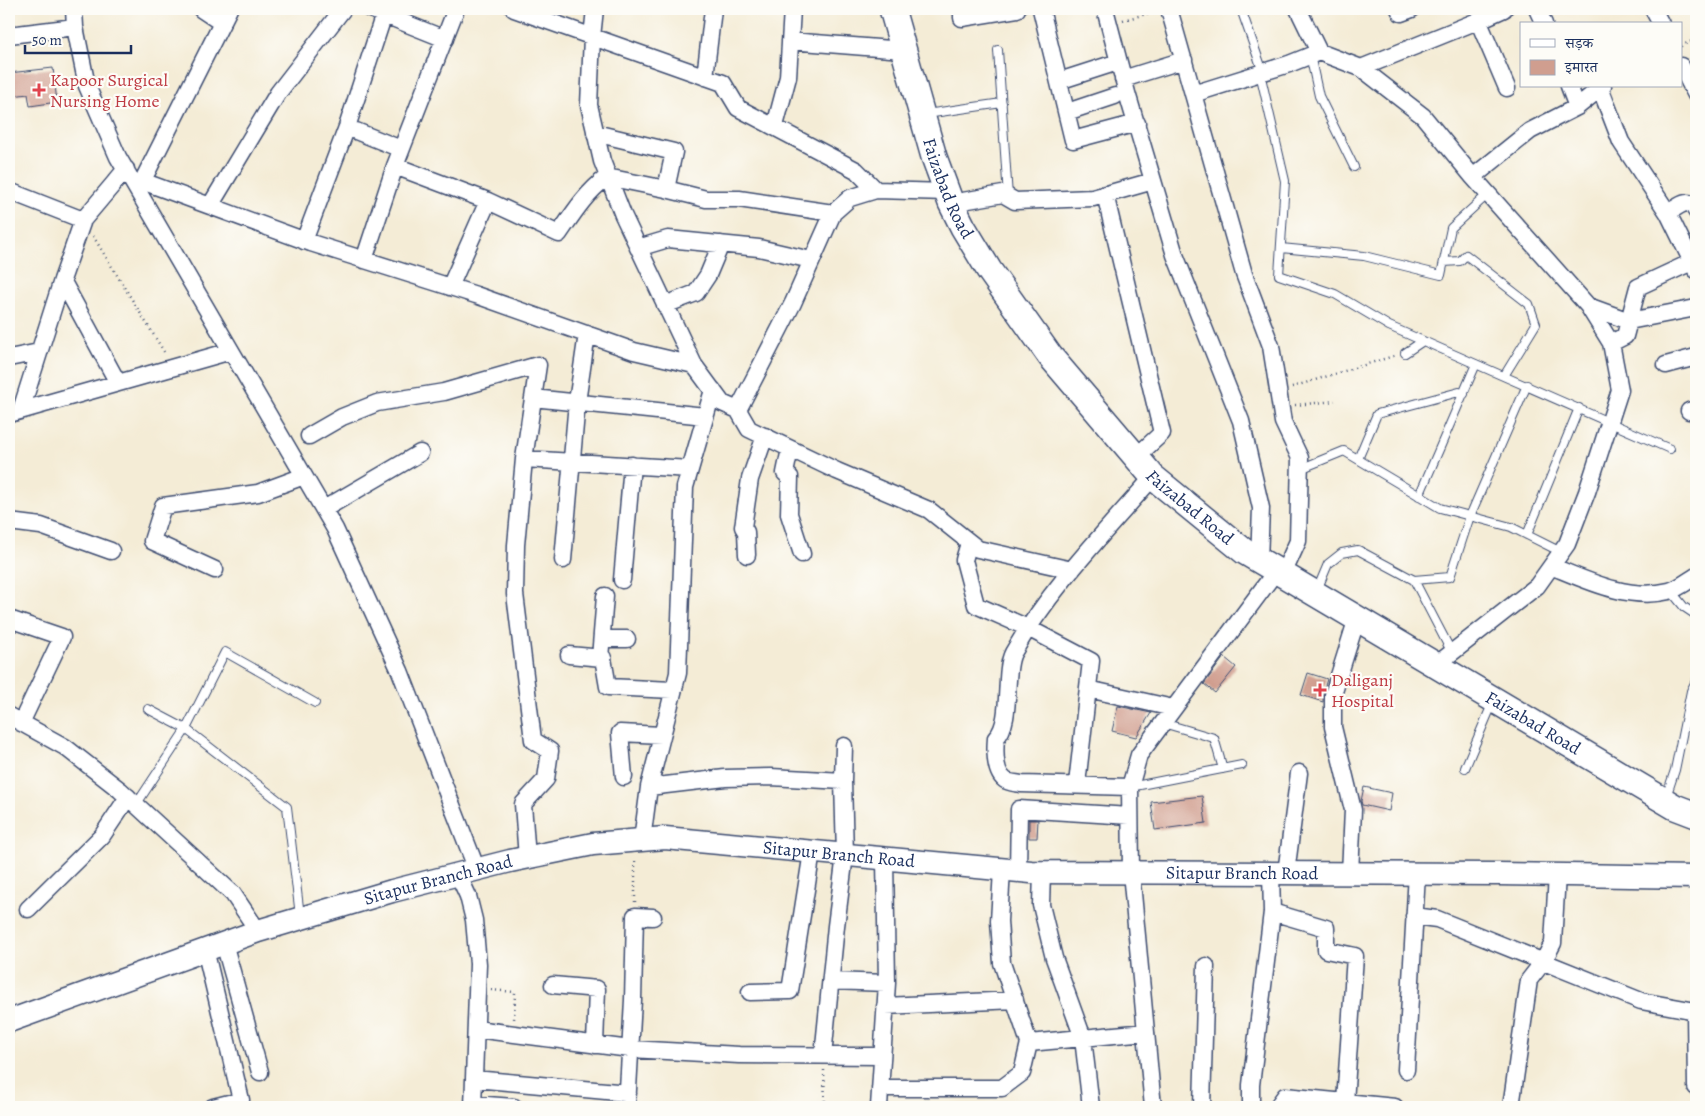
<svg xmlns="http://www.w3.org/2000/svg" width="1705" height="1116" viewBox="0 0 1705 1116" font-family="Alegreya,'Noto Serif Devanagari',serif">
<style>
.building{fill:#d09e8f}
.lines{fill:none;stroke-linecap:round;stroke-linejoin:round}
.lane-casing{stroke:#3c4b70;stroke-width:10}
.street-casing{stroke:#3c4b70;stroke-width:19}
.secondary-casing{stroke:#3c4b70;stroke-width:25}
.primary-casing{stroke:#3c4b70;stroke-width:28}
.path{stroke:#3c4b70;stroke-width:2.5;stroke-dasharray:1 4;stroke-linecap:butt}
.lane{stroke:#fff;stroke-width:8}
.street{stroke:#fff;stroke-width:16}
.secondary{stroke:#fff;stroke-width:22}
.primary{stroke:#fff;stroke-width:25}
.health-dot{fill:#e0444e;stroke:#fdfcf7;stroke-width:2}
.labels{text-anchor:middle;stroke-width:4.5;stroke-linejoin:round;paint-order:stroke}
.health-label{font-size:18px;fill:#be3a42;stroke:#fdfcf7;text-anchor:start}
.street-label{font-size:18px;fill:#1b2f5e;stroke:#fdfcf7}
</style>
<rect width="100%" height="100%" fill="#fdfcf7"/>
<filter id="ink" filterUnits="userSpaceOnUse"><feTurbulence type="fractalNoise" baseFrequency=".02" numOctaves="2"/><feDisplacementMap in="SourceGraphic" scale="10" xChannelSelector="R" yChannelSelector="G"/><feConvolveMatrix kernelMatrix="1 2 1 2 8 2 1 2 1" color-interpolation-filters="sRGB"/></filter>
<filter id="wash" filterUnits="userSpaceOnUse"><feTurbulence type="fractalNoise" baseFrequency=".0096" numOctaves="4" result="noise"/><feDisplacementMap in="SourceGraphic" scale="20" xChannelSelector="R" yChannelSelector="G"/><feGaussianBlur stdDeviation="1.12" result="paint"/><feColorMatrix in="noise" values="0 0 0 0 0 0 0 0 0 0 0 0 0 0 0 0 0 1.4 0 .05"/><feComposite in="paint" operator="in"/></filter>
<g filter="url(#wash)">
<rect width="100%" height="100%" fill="#f4ecd6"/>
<g id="blocks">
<path class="building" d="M53,68l4,34 -27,4 -2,-12 -16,2 -3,-23z
M1224,657l12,10 -21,26 -11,-9z
M1308,673l19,6 -4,13v10l-22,-7z
M1118,706l33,7 -15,24 -24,-6z
M1364,787l28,6 -3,18 -27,-6 -1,-4z
M1202,796l4,27 -51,7 -4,-28z
M1029,820h9l-1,18h-8z"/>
</g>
</g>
<g filter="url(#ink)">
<use href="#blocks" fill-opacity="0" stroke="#3c4b70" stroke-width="1"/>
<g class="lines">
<g class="lane-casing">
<path id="lane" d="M1241,9l22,63
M998,50l10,147
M1310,55l9,41 35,71
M1260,73l25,108 -6,94 56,19 54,32 281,123
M926,114l76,-11
M1281,248l83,8 77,19 10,-47 37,-34
M1444,262l16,-1 6,-6 63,49 7,20 -32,52
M1405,353l18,-12
M1358,459l19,-45 82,-22 5,2
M1300,469l44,-18 96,57 71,19 50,25
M1419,496l57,-132
M1527,535l52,-127
M1414,580l36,-3 20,-61 57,-131
M1317,590l11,-26 14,-11 16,-3 56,30 38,73
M1671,591l13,16 12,8
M148,709l38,20 101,78 13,109
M1163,723l51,15 9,31
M1465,768l28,-66
M1130,787l112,-22
M1666,797l9,-27 16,-79 5,-10
M136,805l50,-76 39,-77 90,51"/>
</g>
<g class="street-casing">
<path id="street" d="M74,9l1,18 12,59 31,71 217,372 65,142 77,199
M201,9l21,14
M370,9l75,30
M514,9l209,74 15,25 118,62 20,20
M595,9l-3,28 -3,68 13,56 21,54 71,150 28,38 16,7 11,19 88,42 92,39 49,39 94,21
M962,9v9l55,-9
M1041,9l32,131 64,-17
M1105,9l22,84 48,162 66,166 20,87 -2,53
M1169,9l75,265 27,72 12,76 17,36 -2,83 -15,33
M1298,9l21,43
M1399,9l2,4 11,-4
M1537,9l7,15
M1653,9l8,15
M1478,20l29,68
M9,35l66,-8
M790,41l113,9
M1681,66l15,29
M1361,68l114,-46 29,-13
M705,77l8,-68
M1123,79l61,-19
M1059,81l59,-19
M1569,86l8,21
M1601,90l20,52 47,71 28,57
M1193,94l96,-30 30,-12 42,16 62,48 50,61 115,129 23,37 9,47 -33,102 -20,52 -30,42 -101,79
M1067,112l48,-16
M775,126l13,-49 4,-68
M356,131l45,18
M595,133l79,19 -8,37
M395,166l93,35 71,33c15,-22 27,-41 48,-57l59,12 40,10h33l94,14
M1473,177l57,-46 47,-24 26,-21
M142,181l169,62 165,52 158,56 60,14
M138,190l91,-181
M9,191l74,29
M1105,194l57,239 -26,24
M951,203l52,-9 12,7 78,-3 60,-17
M210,206l68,-113 65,-84
M1668,213c10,-6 21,-18 28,-2
M304,241l43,-114 37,-113
M638,248l30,-9 91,9 52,12
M364,260l31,-94 61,-157
M62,280l56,103
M450,287l38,-86
M665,305l31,-12 12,-18 13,-31
M1588,306l41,15 67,-13
M1611,343l14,-7 13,-49 58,-27
M9,358l30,-6
M1666,365l30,-8
M533,398l172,18
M21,410l41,-130 21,-60 43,-51
M738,410l55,-107 40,-90 17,-15 26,-8 71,2
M1689,411l7,-2
M9,414l222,-63
M309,436l33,-19 35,-14 67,-11 94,-27 -14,94 -8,86 -1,49 18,146 17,11 -4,28 -23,25 4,54
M790,449l-5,24 5,4 -1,37 13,40
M524,459l166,10
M324,509l96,-56
M9,522l32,4 70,25
M969,543l-5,17 12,45 52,23 63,33 -14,123
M747,555l-1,-23 -3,-5 7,-48 15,-43
M563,560l14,-158 10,-68
M1551,566c37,15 78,35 118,25 9,-2 19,-10 27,-15
M215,570l-63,-29 11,-35 95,-13 46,-17
M622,580l10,-115
M9,619l53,18 -41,86
M602,639h25
M569,655l34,3 5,29 65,3
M600,658l5,-62
M1088,689l85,19
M9,716l56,31 55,43 113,104 25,37
M624,777l-4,-44 42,2
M843,781l1,-35
M649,787l76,-9 46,-1 72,4 2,74 -9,71 -13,130
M1130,787l-109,-3c-4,-1 -12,-1 -16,-4 -11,-8 -10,-30 -9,-42 17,-16 7,-66 17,-85 36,-64 92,-121 140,-176
M642,840l7,-53 29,-114 7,-186 28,-97
M1002,870l-3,51 3,42 27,80
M1018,871l1,-62 111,7
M1042,872l-1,33 13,53 29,80 8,69
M1286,873l13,-100
M1350,873l3,-63 -20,-83v-32l24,-77
M458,874l10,22 6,24 4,44 -5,143
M28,909l74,-73 26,-39
M1272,912l54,16v22l29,6 -10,146
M1414,916l23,3 204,82 55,10
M224,943l36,129
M205,949l36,151 -28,7
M831,981l56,2
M553,985l44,4 -2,56
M750,992l40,-1 22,-139
M885,1006l130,-6
M1695,1011l1,76
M476,1029l154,20 109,6 143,1
M1406,1070l11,-197
M474,1079l154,14
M880,1088h122l20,-15 7,-30 117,-11
M473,1104l41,3
M627,1107l6,-107 2,-84 18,1
M879,1107l8,-124 -2,-124
M1153,1107l-22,-235 -1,-85 9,-32 137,-184
M1202,1107l4,-141
M1251,1107v-22l21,-173 -1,-39
M1277,1107l8,-11 110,11
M1511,1107l18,-127 14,-18 10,-19 4,-68"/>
</g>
<g class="secondary-casing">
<g id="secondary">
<path id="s1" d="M9,1021l249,-90 134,-40 118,-30 83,-17 72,-6 366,34 467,2 198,3"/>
</g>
</g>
<g class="primary-casing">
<g id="primary">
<path id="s2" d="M892,9l42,148 17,46 12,24 26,43 61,86 103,121 92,75 430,255 21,8"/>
</g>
</g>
<path class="path" d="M1123,20l31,-8
M1681,46l15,-7
M93,236l73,119
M1292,387l105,-32
M1295,405l40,-4
M635,902v-44
M491,990l24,2 -1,28
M824,1070l1,37"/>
<use href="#lane" class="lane"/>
<use href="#street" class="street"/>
<use href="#secondary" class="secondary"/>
<use href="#primary" class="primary"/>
</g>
</g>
<g class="health-dot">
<path d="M36.5 82.5h5v5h5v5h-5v5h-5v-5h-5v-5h5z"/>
<path d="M1317.5 682.5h5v5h5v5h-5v5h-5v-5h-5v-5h5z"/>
</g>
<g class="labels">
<g class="health-label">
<text x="50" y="86">Kapoor Surgical<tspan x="50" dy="21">Nursing Home</tspan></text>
<text x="1331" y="686">Daliganj<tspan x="1331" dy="21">Hospital</tspan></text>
</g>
<g class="street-label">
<text dy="6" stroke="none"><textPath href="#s2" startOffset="188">Faizabad Road</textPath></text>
<text dy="6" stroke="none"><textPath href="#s2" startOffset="592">Faizabad Road</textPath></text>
<text dy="6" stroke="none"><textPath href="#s2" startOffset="998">Faizabad Road</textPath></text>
<text dy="6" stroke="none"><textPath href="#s1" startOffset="858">Sitapur Branch Road</textPath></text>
<text dy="6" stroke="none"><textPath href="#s1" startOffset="1262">Sitapur Branch Road</textPath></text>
<text dy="6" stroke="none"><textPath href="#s1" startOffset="452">Sitapur Branch Road</textPath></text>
</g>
</g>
<rect width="1705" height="1116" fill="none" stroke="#fdfcf7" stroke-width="30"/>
<rect x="1520" y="22" width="162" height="65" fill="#fdfcf7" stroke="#a3aaba"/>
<rect x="1530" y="39" width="25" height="8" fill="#ffffff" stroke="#a3aaba"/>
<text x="1565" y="48" font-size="15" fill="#1b2f5e">सड़क</text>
<rect x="1530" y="60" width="25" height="15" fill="#d09e8f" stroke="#a3aaba"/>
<text x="1565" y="72" font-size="15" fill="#1b2f5e">इमारत</text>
<path d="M25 45v8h106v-8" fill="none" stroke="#1b2f5e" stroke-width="2.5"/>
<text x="32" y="45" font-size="15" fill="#1b2f5e" stroke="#fdfcf7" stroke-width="4" paint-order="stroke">50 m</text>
</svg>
